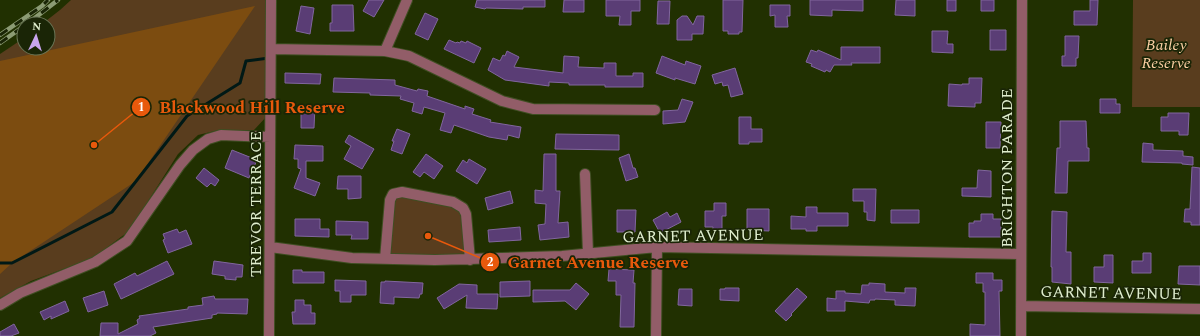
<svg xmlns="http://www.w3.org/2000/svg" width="1200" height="336" viewBox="0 0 1200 336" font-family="Spectral,serif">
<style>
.green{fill:#593d1e}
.forest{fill:#7c4c10}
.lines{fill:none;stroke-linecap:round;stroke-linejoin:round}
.stream{stroke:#001916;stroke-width:3}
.building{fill:#5a3d75;stroke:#81669e}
.minor-casing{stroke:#3f4e22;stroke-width:12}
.minor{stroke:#925d68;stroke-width:10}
.rail-casing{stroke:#8c9b74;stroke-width:4.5}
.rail{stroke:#1a2506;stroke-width:3;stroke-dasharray:9;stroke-linecap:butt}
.labels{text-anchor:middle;stroke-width:3.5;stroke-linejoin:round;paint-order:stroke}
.park-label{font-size:16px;font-style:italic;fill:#fbcfa3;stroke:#1a2506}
.street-label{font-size:16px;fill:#dfedcd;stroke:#1a2506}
.leader{fill:none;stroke:#e8590c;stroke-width:1.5}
.callout-dot{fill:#e8590c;stroke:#1a2506;stroke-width:1.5}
.mark-label{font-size:12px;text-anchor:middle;font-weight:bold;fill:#fff}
.callout-label{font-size:17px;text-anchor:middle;font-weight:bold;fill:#e8590c;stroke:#1a2506;stroke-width:3.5;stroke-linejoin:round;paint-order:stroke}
</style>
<rect width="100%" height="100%" fill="#213001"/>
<path class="green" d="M71,0h194l2,116 -13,14h-35l-21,5 -20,19 -49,77 -36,27 -62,23 -31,17v-244l24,-16v10h24v-24h-6l18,-14z
M1133,0h67v107h-68z
M402,195l49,10 9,5 7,47 -79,-1 5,-54z"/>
<path class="forest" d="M255,6l-119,175 -124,82 -12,11v-213z"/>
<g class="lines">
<path class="stream" d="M0,263h12l100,-51 75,-96 53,-33 6,-22 23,-3"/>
</g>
<path class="building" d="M369,0h15l-10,17 -11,-6z
M477,0h68v7h-22v2l-37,-1 -1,1 -10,-2z
M564,0h20v12h-21z
M606,0h34v11h-9v14h-12l1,-9h-14z
M723,0h20l-1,32h-3v2h-11v-3h-5z
M810,0h53v11l-31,-1v6l-22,-1z
M896,0h19v16l-20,-1z
M947,0h9v11h-9z
M981,0h13v11h-13z
M1090,0h8l-1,25h-23v-14h16z
M658,1h12l-1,23h-12z
M332,5h21l1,26h-24v-8h2z
M770,5h20v11h-3l1,11h-13v-12l-5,1z
M301,6l13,2 -4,26 -14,-3z
M425,13l13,6 -10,21 -13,-6z
M682,16h5l6,9 4,-9h7l-1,18h-11v6h-15v-20z
M990,30h16v20h-16z
M932,31h16l-1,13h6v9l-21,-1z
M1065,36h14l-1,22h-2v8h-14v-10h3z
M449,40l7,3 1,-1 3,1 1,-2 5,2 1,-2 14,7 -7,15 -30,-14z
M841,47h39v16h-29l1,2h-18l-4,7 -4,-2 -1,2 -14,-6 1,-2 -6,-2 5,-12 6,2 1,-2 23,10z
M507,51l12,6 -5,10 49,6 1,-17 15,1 -1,10 26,1v-5h12v13h17v-3h10v14h-38v-2h-36v-2l-20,-1v4l-44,-6 -17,-10 5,-12 7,3 3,-6 2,1z
M662,56l23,9 1,-4 15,5 -6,18 -20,-6v2l-19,-7z
M735,68l8,26 -12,3 -3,-12 -5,1 -1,-4 -7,2 -3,-9z
M285,73l36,1 -1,10 -35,-1z
M334,78l61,2v5l22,6 1,-2 10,2 -1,5 38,13v-3l9,3 -2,5 19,6 -1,2 31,5 -2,11 -11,-3 -1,5 -18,-3 -35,-12 -3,8 -11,-3 5,-17 -21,-6 -2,7 -10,-3 2,-8 -14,-4 1,-3 -31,-1v-2l-37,-1z
M969,78h13l-1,25h-6v4l-27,-1 1,-22 13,1v-1h7z
M682,99l11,3 -8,20 -22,2v-13l15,-1z
M1100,99h16v5h4v9h-20z
M301,106h14l-1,22h-13z
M1168,113h21l-1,22h-9v-4h-18v-14h7z
M739,117h12v12h11v13h-13v2h-10z
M1060,121h26l1,27h2v13h-21l-1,32h-12l2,-45h3z
M986,122h15l-1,26h-14z
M397,129l13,5 -8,20 -11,-4 3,-9h-2z
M556,134l63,1v15l-64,-1z
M349,135l25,14 -12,20 -18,-10 7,-13 -6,-4z
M1143,143l10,1v6l30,1v5l10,1v8l-11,-1v-1l-40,-1z
M295,145l28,1v15h-17v17l14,5 -5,13 -21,-8 7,-19 -3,-1v-9h-4z
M232,150l25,10 -8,18 -24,-10z
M426,154l17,12 -9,13 -10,-7 -4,5 -7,-5z
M544,154h12v37h4l-2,32 10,-1 1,15 -29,3 -2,-15 7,-1 1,-20 -11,-1v-13l8,1z
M629,154l4,14h2l3,9 -12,4 -7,-23z
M469,159l17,10 -9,15 -21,-13 7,-11 4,3z
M1192,167l8,1v57h-9v-3h-7l1,-13h5z
M204,168l15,12 -4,6 -4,-3 -4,4 -11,-9z
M978,170l13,1v26l-29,-1v-8h15z
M338,176h23v22l-13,1v-10h-11z
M853,189h23l-1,32 -8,-1v-8h-3v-11h-11z
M510,191l3,12 -25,7 -3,-12z
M714,203h12v13h-4v14h-9v-3h-8v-16h9z
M806,207h11v6h31v13h-31v5h-11v-2h-15v-13l15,1z
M747,209h22v22l-22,-1z
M617,210h19l-1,22h-18z
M891,210h28v13h-28z
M1052,211l15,1 -1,40h5v32l-19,-2v-15h-1z
M667,212l3,5 7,-4 4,9 -21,11 -7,-13z
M981,214h12v5h8v18h-32v-14h5v-2h7z
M295,219h25v10h9v8l-34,-1z
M336,221l32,1v17h-17l1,-4h-16z
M520,227l1,13 -32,2 -1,-12z
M177,229l2,4 7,-3 6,14 -24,9 -5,-13 2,-1 -2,-5z
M1143,253h8v20h-19v-12h11z
M1104,255h9v28l-19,-1v-15h10z
M167,261l7,13 -53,25 -7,-15 21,-11 2,3z
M214,261l29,4 -1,12h-6v3l-11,-1v-3l-13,-2z
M1179,266h21v19l-22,-1z
M609,269l25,1 -1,13h2l-1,44h-14l1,-32h-5v-14h-8z
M293,270h9v2h22v11h-31z
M976,273h17v7h9v11h-3l1,45h-30v-12l15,1v-33h-2v-9h-7z
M335,280l31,1v14h-15v7h-11v-11h-5z
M385,281l38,2 -1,11h-2l-1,4 -25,-1v7l-14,-1 1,-21h4z
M530,281v15l-30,1v-15z
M576,283l13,11 -13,16 -11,-9 -32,1v-12h37z
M869,283l16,1v8l20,1v-5h11l-1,18 -20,-1v-5l-20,-1v1h-5l-1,3 -24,-2v10h-18v-13l9,1v-8h9v2l16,1 1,-9h7z
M459,284l18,1v9h21l-1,15 -31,-1 1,-13 -23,14 -7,-11z
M725,288h14v13l-19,-1v-11h5z
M797,288l10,9 -16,17 1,1 -6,6 -11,-10z
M679,289h13v17l-14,-1z
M104,291l4,14 -20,7 -5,-14z
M214,296l1,3h33l-1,15 -30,-1v1l-5,1v3l-59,9 3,6 -6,3h-50l1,-13h17v11l20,-10 -1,-4 3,-2 -1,-2 49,-7v-2l15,-2 -1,-7z
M295,300h9v5h7v8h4v11h-22l-1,-12h3z
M65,301l4,10 -18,8v-3l-7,4 -4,-8z
M14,324l5,9 -8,3h-11v-4z"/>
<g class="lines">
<g class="minor-casing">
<path id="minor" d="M271,49l114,2 24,5 93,45 31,8 122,1
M385,51l22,-51
M585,174l3,79
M270,247l82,11 83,2 127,-4 95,-9 364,7
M385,259l5,-59 3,-6 9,-2 51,10 10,6 3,6 4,46
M0,305l20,-12 75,-31 32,-21 53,-76 13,-15 15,-11 13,-4 49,2
M1021,306l179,3
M269,336l2,-336
M656,336l1,-89
M1021,336l1,-336"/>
</g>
<use href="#minor" class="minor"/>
<g class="rail-casing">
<path id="rail" d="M27,24l31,-24
M0,35l42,-29 6,-6
M0,43l24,-17"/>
</g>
<use href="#rail" class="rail"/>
</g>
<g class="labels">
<g class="park-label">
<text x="1166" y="50">Bailey<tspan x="1166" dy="18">Reserve</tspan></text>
</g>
<g class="street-label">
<text transform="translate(1006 168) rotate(-90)" y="6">BRIGHTON PARADE</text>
<text transform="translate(255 204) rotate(-90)" y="6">TREVOR TERRACE</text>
<text transform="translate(693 235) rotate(-1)" y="6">GARNET AVENUE</text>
<text transform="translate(1111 292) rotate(1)" y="6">GARNET AVENUE</text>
</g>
</g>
<path class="leader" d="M94 145L141 107M428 236L490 262"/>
<g class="callout-dot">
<circle cx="94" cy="145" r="4"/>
<circle cx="428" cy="236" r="4"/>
<circle cx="141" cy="107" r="10"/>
<circle cx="490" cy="262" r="10"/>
</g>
<g class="mark-label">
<text x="141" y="111">1</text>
<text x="490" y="266">2</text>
</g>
<g class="callout-label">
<text x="252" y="113">Blackwood Hill Reserve</text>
<text x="598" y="268">Garnet Avenue Reserve</text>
</g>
<g transform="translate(36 36) rotate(4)"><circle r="19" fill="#1a2506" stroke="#697556"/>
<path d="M0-3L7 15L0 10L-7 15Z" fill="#c8a5ee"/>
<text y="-6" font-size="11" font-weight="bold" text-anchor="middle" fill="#dfedcd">N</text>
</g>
</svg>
